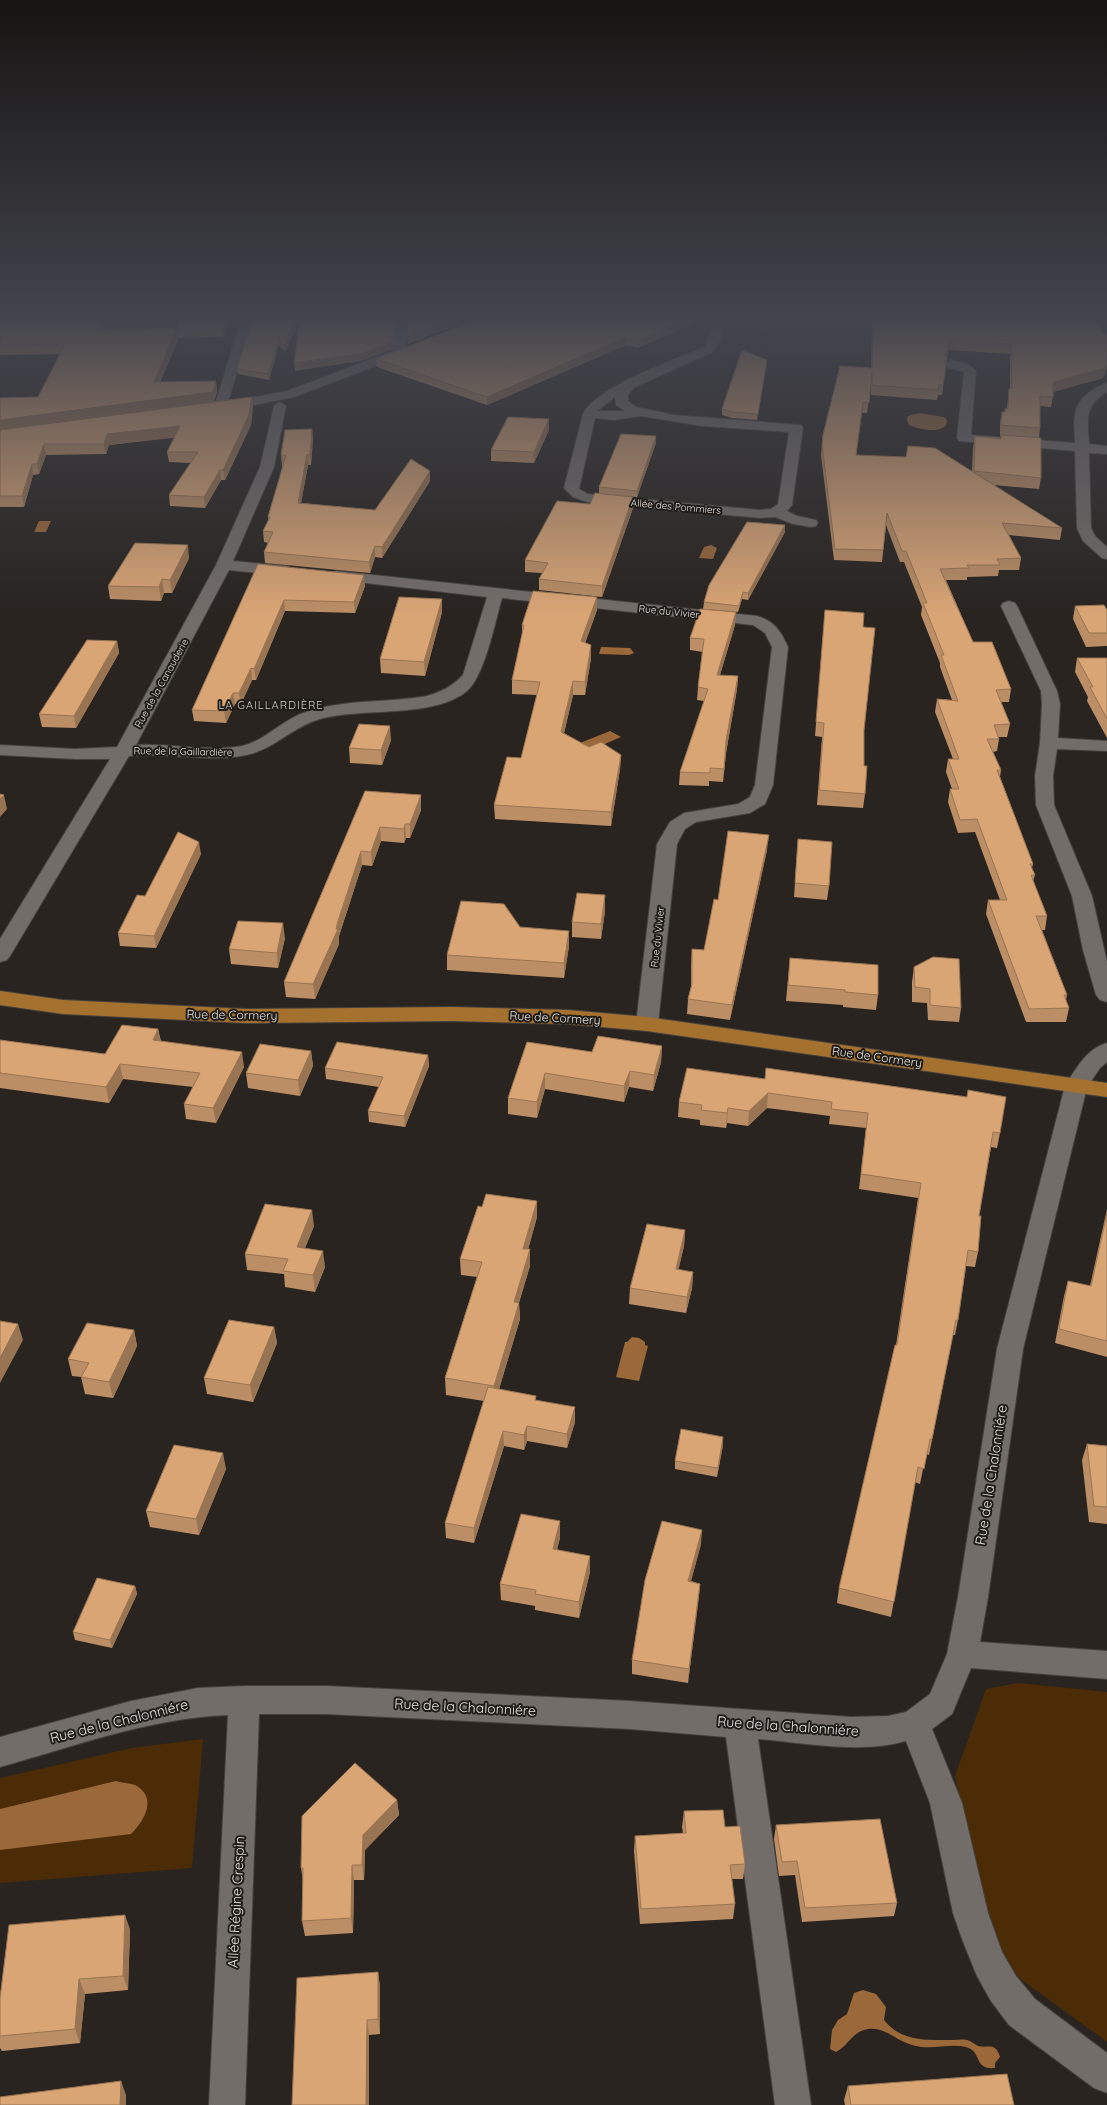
<svg xmlns="http://www.w3.org/2000/svg" width="1107" height="2105" viewBox="0 0 1107 2105" font-family="Quicksand,sans-serif">
<style>
.green{fill:#4c2b07}
.water{fill:#9a6839}
.lines{fill:none;stroke-linecap:round;stroke-linejoin:round}
.minor-casing{stroke:#45413e;stroke-width:2}
.major-casing{stroke:#45413e;stroke-width:2}
.minor{fill:#736d69;fill-rule:evenodd}
.major{fill:#a5712e;fill-rule:evenodd}
.wall{fill:#bb8e65;fill-rule:evenodd}
.shaded-wall{fill:#997452}
.building{fill:#daa575;stroke:#997452}
.labels{text-anchor:middle;stroke-width:4;stroke-linejoin:round;paint-order:stroke}
.far-street-label{font-size:10px;fill:#e8e4e2;stroke:#1f1b17}
.far-neighbourhood-label{font-size:11px;letter-spacing:1px;fill:#d0cac5;stroke:#1f1b17}
.street-label{font-size:12px;fill:#e8e4e2;stroke:#1f1b17}
.near-street-label{font-size:14px;fill:#e8e4e2;stroke:#1f1b17}
</style>
<rect width="100%" height="100%" fill="#292420"/>
<path class="green" d="M1018,1683l89,9v350l-88,-64 -22,-33 -15,-43 -27,-126 31,-87z
M203,1739l-11,129 -192,15v-105l132,-30z"/>
<path class="water" d="M919,413l25,4 3,3 -1,5c-7,9 -28,4 -37,0l-2,-5 1,-4z
M39,521h12l-5,11h-12z
M711,545l6,3 -4,11 -14,-1 5,-11z
M601,647l29,1 4,5 -5,2 -30,-1z
M610,731l11,6 -30,13 -11,-7z
M632,1337l7,1 6,4v3l3,1 -9,35 -23,-4 9,-35h2z
M116,1781c6,2 16,2 21,5 21,14 6,36 -6,48l-131,16v-41z
M863,1990l13,4 10,13 -2,13c17,22 43,20 68,20 5,0 11,-1 15,0 4,1 7,4 11,6 10,3 17,-5 22,11l-5,6v5c-22,2 -12,-16 -29,-21 -18,-4 -36,4 -54,-2 -18,-5 -29,-21 -48,-15 -13,4 -17,17 -28,22l-6,-3 2,-19 6,-10 9,-6 7,-21z"/>
<g class="lines">
<g class="minor-casing">
<path id="minor" d="M241,320h12l-25,82 59,-11 108,-41 -2,-3 3,-27h12l-3,25 7,5 -2,3 -116,44 -71,14 -8,-1 -1,-3z
M712,320h12l-4,21 -7,11 -78,35 -7,7v7l8,6 38,8 127,10 2,3 -11,77 -5,6 10,5 19,4 2,3 -2,3 -5,1 -18,-3 -18,-7 -15,1 -173,-16 -14,-5 -9,-9 19,-74c14,-28 91,-54 122,-67l3,-6zM615,397l1,8 9,6h-28zM641,416l61,10 87,6 -11,72 -7,5 -11,1 -172,-16 -9,-5 16,-71 19,2z
M951,360l17,4 8,7 -5,64 104,8c0,-9 -2,-19 0,-28 1,-15 18,-28 32,-32v9c-24,14 -19,28 -18,52l18,2v8l-18,-1 2,75 4,8 12,11v12l-5,-1 -19,-17 -6,-13 -2,-77 -116,-10 -2,-3 7,-66 -17,-5 -2,-3z
M280,402l6,4 -12,61 -41,94 53,5 5,2 3,3 -3,3 -5,2 -57,-6 -93,175c35,-2 71,7 106,1 23,-5 41,-27 64,-34 39,-13 81,-9 121,-16 14,-4 26,-10 36,-21l24,-78 -156,-18 -3,-3 3,-3 5,-2 421,45c18,5 24,16 31,31l-15,138 -8,19 -15,9 -54,9 -11,7 -8,15 -19,180 -3,5 -8,2 -8,-2 -3,-5 21,-180 13,-22 14,-9 54,-9 12,-7 5,-12 17,-138 -7,-14 -12,-8 -251,-27c-7,24 -17,77 -35,93 -34,28 -106,16 -147,28 -29,8 -48,33 -79,37 -37,6 -75,-4 -112,0l-119,200 -3,4 -7,2v-23l110,-180h-35l-75,-4v-10l75,4 42,-2 99,-182 44,-98 14,-61z
M1009,601l6,2 2,3 40,85 3,13 -2,34 49,3v10l-50,-2 -4,27 1,29 38,91 15,66v40l-7,-2 -4,-5 -13,-45 -11,-54 -36,-91 -1,-29 5,-33 2,-39 -1,-13 -40,-85 2,-3z
M1107,1043v19l-7,6 -13,19 -64,262 -35,248 -8,45 127,9v28l-136,-11 -19,46 -20,15 30,74 26,110 14,39 14,24 19,23 72,54v40l-13,-5 -85,-63 -18,-24 -14,-25 -15,-37 -9,-26 -23,-110 -24,-62c-47,13 -100,2 -148,-2l53,366h-36l-49,-368 -96,-8 -304,-15h-67l-14,391h-36l19,-390c-78,3 -153,31 -228,52v-30l131,-36 67,-13 46,-2h82l304,15 221,16 37,-1 18,-4 24,-18 17,-40 11,-57 39,-248 68,-263c10,-16 22,-38 42,-43z"/>
</g>
<g class="major-casing">
<path id="major" d="M0,991l63,9 183,9 206,-2 116,3 79,7 460,66v14l-460,-66 -79,-7 -116,-3 -206,2 -183,-9 -63,-9z"/>
</g>
<use href="#minor" class="minor"/>
<use href="#major" class="major"/>
</g>
<path class="wall" d="M0,320h106l-5,10 76,-2 2,10 -19,44 56,-1 1,10 -3,11 38,-5 1,10 -2,18 -26,55h-4l-16,28 -35,-2 -1,-11 22,-32 -22,-1 -2,-10 8,-15 -66,8 -3,9 -60,1 -7,19 -6,1 -9,32h-24v-109l38,-1 22,-43 -60,1z
M228,320l-5,17 -44,1 -1,-10z
M252,320h48l-15,31 -6,-6 -10,35 -31,-6 -1,-5z
M476,320h215l-2,6 -51,22 -12,-3 -139,60 -110,-38 -1,-8z
M820,320h279l3,13 5,1v34l-4,10 -50,14v5l-2,10 -11,-1v22l-1,10 2,40 -2,11 -45,-4 68,43 -2,12 -51,-5 12,23 -2,12h-20l-1,6 -31,1v3h-21l27,62 38,47 -2,13h-8l9,22 -3,13h-8v2l-2,12 -4,1 8,18 -1,7 33,87 -1,4 3,7 -2,6 14,35 -2,14h-3l25,65 -1,5 3,8 -3,14h-40l-40,-108 2,-14h12l-25,-68 -17,1 -10,-31 2,-13h2l-6,-17 2,-13h5l-18,-47 2,-13 15,1 -12,-33v-4l-19,-48 1,-8 -18,-45h-4l-14,-37 -4,37 -48,-2 -13,-105 2,-20 48,-67 1,-45 -52,-2zM948,350l62,4v34l-1,1 -1,10 -1,9 -2,4h-3l-2,10v14h1v2l-26,-2 -2,12 -1,23 -116,-16 6,-42h5l4,-30v12l66,5 1,-5h4z
M767,360l-10,60 -25,-2 -10,-3v-6z
M549,419v11l-15,33 -43,-2v-11z
M312,429l1,10 -2,26h-3l-7,38 74,7 55,-39v10l-48,77 -7,-1 -5,16 -105,-10 -1,-11 4,-9 -4,-1 -1,-11 5,-10v-4l15,-51h-1l-1,-11z
M656,436v7l-19,54 -38,-3v-7z
M633,508l-31,89 -63,-7v-11l3,-6 -17,-1v-12z
M785,525v7l-37,68 -6,-1 -4,13 -35,-3 1,-7z
M189,558l-17,35h-8l-3,8 -51,-2 -2,-13z
M258,564l107,22 -10,27 -70,-2 -29,69h-4l-11,24h-6l-9,19 -32,-2 -2,-11z
M442,599v13l-17,64 -44,-3 -1,-14z
M1075,606l32,4v36l-21,1 -13,-28z
M597,610l-12,33 6,15 -6,37h-12l-9,38 25,14 32,8 -1,14 -9,57 -116,-7 -1,-14 27,-47 16,-63 -25,-1v-14l10,-46v-9z
M825,610l38,17 1,139 1,28 -2,14 -46,-3 5,-68 -7,-1z
M735,625l-15,50 18,1 -1,13 -11,64 -3,29 -14,-1v5l-30,-1 1,-13 24,-71 -7,-1 1,-13 5,-35 -13,-2v-12z
M117,641l2,12 -43,75 -34,-1 -3,-13z
M1077,658h30v80l-20,-37 1,-4 -13,-25z
M391,740l-9,25 -32,-2 -1,-15z
M365,791l56,4v15l-11,28h-4l-2,5 -23,-2 -9,25 -10,-1 -23,71v8l-24,55 -29,-2 -2,-15z
M798,839l31,47 -2,14 -33,-3z
M767,850l-37,170 -43,-6 1,-15 3,-12v-23l1,-15 12,1 14,-50z
M201,854l-45,94 -36,-2 -2,-13z
M605,895v16l-4,28 -29,-2v-15z
M285,938l-7,30 -47,-4 -2,-15z
M569,946l-5,32 -117,-8v-15z
M790,958l88,37 -2,15 -33,-3v-2l-57,-4z
M914,967l47,41 -2,14 -31,-2 -1,-17 -15,-1v-20z
M158,1029l3,12 83,26 -28,56 -30,-4 -2,-15 9,-17 -70,-8 -14,24 -109,-15v-48l105,14z
M527,1042l65,10 70,-6 -1,16 -8,29 -24,-4 -5,15 -79,-13 -8,29 -29,-4v-16z
M311,1051l2,15 -13,30 -52,-8 -2,-15z
M428,1055l1,11 -24,61 -36,-5 -1,-11 11,-24 -53,-8 -1,-11z
M687,1068l313,65 -3,15 -6,-1 -12,69 -1,36 -3,15 -9,-1 -8,54 -3,15h-2l-24,120 -3,-1 -6,30 -5,-2 -24,135 -54,-14 2,-15 57,-243 22,-147 -59,-9 7,-61 -37,-4 1,-8 -63,-8 -19,18 -21,-3 -1,5 -26,-3v-5l-22,-3 1,-15z
M537,1201v16l-9,32h2v17l-11,37 1,16 -21,70 37,7v4l39,22 -8,26 -40,-7 -3,9 -20,-4 -30,97 -28,-5 -1,-15 39,-122 -38,-6 -1,-17 32,-101 -16,-2 -1,-16 22,-52z
M1107,1209v148l-52,-14 9,-47 4,-15 22,5z
M314,1226l-9,22 20,19 -10,25 -30,-5 -1,-13 -37,-4 -2,-16z
M685,1230l-1,16 -6,24 15,2 -1,16 -6,25 -57,-9 1,-16z
M274,1327l3,16 -24,59 -46,-8 -3,-16z
M134,1330l3,16 -24,52 -28,-4 -4,-17 -9,-1 -4,-17z
M1087,1444l20,2v78l-18,-2 -7,-62z
M723,1445l-6,32 -42,-8v-8z
M226,1469l-27,66 -49,-8 -4,-16z
M560,1538l-3,11 33,23 -11,46 -44,-8v-4l-34,-6 -1,-16z
M701,1544l-10,37 9,3 -12,99 -56,-9v-14z
M135,1586l2,8 -25,54 -37,-8 -2,-8z
M397,1800l2,15 -34,35 -1,30h-10l-1,53 -48,3 -3,-15 1,-40 -2,-13z
M684,1811l41,16 20,37 -2,15h-11l3,25 -2,15 -93,5 -6,-73 1,-15 48,-3 -1,-6z
M776,1825l121,78 -3,13 -92,6 -7,-47 -16,1 -5,-37z
M130,1929l-2,61 -43,4 -5,49 -78,8 -2,-3v-50z
M378,1972l2,15v47l-11,1 -77,70z
M848,2086l166,19h-169l-1,-5z"/>
<path class="shaded-wall" d="M100,320h6l-9,19 -2,-9z
M224,320h4l-5,17 -1,-9z
M296,320h4l-15,31 -1,-5z
M395,320h1l-3,29 -32,12 -66,10 -1,-8z
M449,320h19l-60,24 -1,-8z
M685,320h6l-2,6 -51,22v-7z
M177,328l2,10 -24,54 -1,-10z
M626,337v8l-139,60v-8z
M279,339v6l-10,35 -1,-6z
M948,351l-1,10 -2,-7z
M1107,363v5l-4,10 -52,14 2,-10z
M216,381l1,10 -3,11 -214,28v-10z
M252,397l1,10 -2,18 -26,55 -2,-10z
M549,419v11l-15,33v-11z
M180,426l1,11 -72,8 -3,9 -2,-10 3,-10z
M312,429l1,10 -2,26 -1,-11z
M656,436v7l-19,54v-6z
M44,444l2,11 -7,19 -2,-10z
M307,455l1,10 -9,49 -1,-11z
M32,464l1,11 -9,32 -2,-11z
M220,470l1,10 -16,28 -1,-11z
M430,471v10l-48,77v-11z
M633,497v11l-31,89v-11z
M785,525v7l-37,68v-7z
M188,545l1,13 -17,35 -2,-13z
M375,546v11l-5,16 -1,-11z
M364,575l1,11 -10,27 -1,-11z
M162,579l2,14 -3,8 -2,-14z
M743,592l-1,7 -4,13 1,-6z
M597,597v13l-16,45v-14z
M442,599v13l-17,64 -1,-14z
M284,600l1,11 -29,69 -2,-11z
M736,612l-1,13 -19,62 1,-12z
M117,641l2,12 -43,75 -2,-12z
M591,645v13l-6,37v-13z
M251,668l1,12 -11,24 -2,-11z
M738,676l-1,13 -11,64 -3,29 3,-42z
M573,681v14l-12,51v-14z
M233,693l2,11 -9,19 -2,-12z
M390,726l1,14 -9,25 -1,-15z
M621,755l-1,14 -9,57v-14z
M4,795l3,14 -7,8v-18z
M421,795v15l-11,28v-14z
M405,824l1,14 -2,5v-14z
M380,827l1,14 -9,25 -1,-14z
M769,835l-2,15 -37,170 2,-15z
M199,842l2,12 -45,94 -2,-12z
M361,851l1,14 -23,71v8l-24,55 -2,-15 23,-55z
M605,895v16l-4,28v-15z
M283,923l2,15 -7,30 -1,-15z
M569,931v15l-5,32v-15z
M158,1029l3,15 -8,-4z
M662,1046l-1,16 -8,29 1,-16z
M311,1051l2,15 -13,30 -2,-16z
M242,1052l2,15 -28,56 -3,-15z
M428,1055l1,11 -24,61 -1,-11z
M120,1064l3,15 -14,24 -3,-16z
M630,1071l-1,16 -5,15v-16z
M545,1073v16l-8,29v-16z
M768,1093l-1,15 -19,18 1,-15z
M728,1108l-1,15 -1,5 1,-15z
M537,1201v16l-13,48 -1,-16z
M312,1210l2,16 -15,37 -2,-16z
M685,1230l-1,16 -9,39 1,-16z
M530,1249v17l-16,52v-16z
M323,1251l2,16 -10,25 -2,-17z
M693,1272l-1,16 -6,25 1,-16z
M519,1303l1,16 -25,84 -1,-17z
M18,1324l5,16 -23,43v-25z
M274,1327l3,16 -24,59 -3,-17z
M134,1330l3,16 -24,52 -4,-16z
M575,1407v15l-8,26v-14z
M527,1426v15l-3,9v-15z
M503,1431l1,15 -30,97v-15z
M723,1437v8l-6,32 1,-9z
M223,1453l3,16 -27,66 -3,-16z
M560,1521v17l-7,27v-16z
M702,1530l-1,14 -14,51 1,-14z
M590,1556v16l-11,46v-16z
M700,1584l-1,13 -11,86 1,-14z
M135,1586l2,8 -25,54 -2,-8z
M397,1800l2,15 -34,35 -1,30 -2,-15 1,-30z
M352,1865l2,15 -1,53 -2,-15z
M125,1915l5,14 -2,61 -5,-14z
M378,1972l2,15v47l-2,-15z
M79,1979l6,15 -5,49 -5,-14z
M367,2020l2,15v70h-3z
M121,2081l5,14v10h-6z"/>
<path class="building" d="M0,320h100l-5,10 82,-2 -23,54 62,-1 -3,11 -213,28v-22l38,-1 27,-53 -65,1z
M181,320h43l-2,8h-44z
M252,320h44l-12,26 -5,-7 -11,35 -31,-5z
M300,320h95l-3,22 -32,12 -66,9z
M408,320h41l-42,16z
M476,320h209l-47,21 -12,-4 -139,60 -111,-38z
M873,320h226l3,13 5,1v29l-2,5 -52,14v15l-13,-1v32l-39,-3 1,-13h3v-4l3,1 1,-20 3,-1 -1,-44 -62,-4 -1,11 -3,3 2,4 -4,27 -4,-1 -1,6 -66,-5v-12l-3,30 -6,-1 -7,53 50,2 2,-11 27,2 127,80 -60,-5 19,35 -24,1 3,6h-33l2,3 -29,1 33,73h19l19,47 -15,1 14,34 -16,1 5,14h-12l14,31h-4l36,94h-3l5,11h-4l16,41h-11l31,79h-3l5,13 -40,1 -41,-109h19l-30,-81 -17,1 -10,-31h9l-11,-30h11l-22,-60 21,2 -17,-46h3l-21,-52h4l-21,-52h-4l-15,-38 -4,37 -48,-1 -13,-104 1,-10 17,-69 32,2z
M742,350l25,10 -9,54 -26,-2 -10,-3z
M252,397l-3,18 -26,55h-3l-16,27 -35,-2 29,-43h-31l13,-26 -73,8 -3,10h-60l-7,20h-5l-10,32h-22v-66z
M508,417l41,2 -15,33 -43,-2z
M312,429l-2,25 -3,1 -9,48 77,7 36,-51 19,12 -48,76 -7,-1 -6,16 -105,-10 9,-20 -10,-1 7,-14h-2l18,-62h-5l4,-25z
M621,434l35,2 -19,55 -38,-4z
M1001,435l40,3v40l-67,-7 1,-35 26,3z
M595,493l38,4 -31,89 -63,-7 9,-16 -23,-3 32,-59 33,3z
M747,522l38,3 -37,68 -5,-1 -4,14 -35,-4 5,-17z
M135,543l53,2 -18,35 -8,-1 -3,8 -51,-1z
M258,564l106,11 -10,27 -70,-2 -30,69 -3,-1 -12,25h-6l-9,18 -32,-1z
M533,591l64,6 -16,44 10,4 -6,37 -12,-1 -12,51 28,15 12,-5 20,13 -10,57 -117,-7 13,-48 14,1 19,-76 -28,-2 12,-55h-2z
M399,597l43,2 -18,63 -44,-3z
M1104,605l3,5v23h-18l-14,-27z
M700,609l36,3 -19,63 21,1 -12,64 -2,29 -14,-1v5l-30,-1 28,-83 -10,-2 6,-48 -14,-1z
M825,610l39,3 -1,14 12,1 -11,102v36h3l-2,28 -46,-4 5,-67 -8,-1z
M87,640l30,1 -43,75 -35,-2z
M1077,658h30v61l-17,-32h3z
M359,724l31,2 -9,24 -32,-2z
M365,791l56,4 -11,29h-5l-1,5 -24,-2 -9,25 -10,-1 -23,70 -2,8h2l-25,55 -29,-2z
M0,794l4,1 -4,4z
M728,831l41,4 -37,170 -44,-6 4,-15v-35l12,1 10,-51 4,1z
M178,832l21,10 -45,94 -36,-3 19,-38 8,1z
M798,839l34,3 -3,44 -34,-3z
M577,893l28,2 -4,29 -29,-2z
M461,901l43,3 16,23 49,4 -5,32 -117,-8z
M238,921l45,2 -6,30 -48,-4z
M933,957l26,2 2,49 -31,-3v-16l-15,-2 -1,-20z
M790,958l88,7v30l-33,-3v-2l-57,-5z
M122,1025l36,4 -5,11 89,12 -29,56 -29,-4 16,-31 -80,-9 -14,23 -106,-14v-33l105,14z
M598,1036l64,10 -8,29 -24,-4 -6,15 -79,-13 -8,29 -29,-4 19,-56 65,10z
M337,1042l91,13 -24,61 -36,-5 15,-34 -58,-9z
M260,1044l51,7 -13,29 -52,-7z
M687,1068l78,11 1,-11 201,29 1,-7 38,7 -6,36 -7,-1 -14,84h2l-3,36 -10,-2 -10,70h-2l-24,119h-2l-6,30 -6,-2 -24,135 -55,-14 56,-243h2l24,-162 -60,-9 7,-61 -37,-4 1,-7 -64,-9 -19,18 -21,-3 -1,5 -26,-3 1,-5 -23,-3z
M486,1194l51,7 -14,48h7l-16,53 5,1 -25,83 -49,-8 37,-116 -22,-3 18,-53 4,1z
M265,1204l47,6 -15,37 26,4 -10,24 -30,-4 5,-12 -43,-5z
M1107,1213v128l-48,-12 9,-48 23,5z
M647,1224l38,6 -9,39 17,3 -6,25 -57,-9z
M229,1320l45,7 -24,58 -46,-7z
M0,1321l18,3 -18,34z
M87,1323l47,7 -25,52 -28,-5 8,-14 -21,-4z
M488,1387l48,9 -1,4 40,7 -8,27 -40,-8 -3,9 -21,-4 -29,97 -29,-5z
M681,1429l42,8 -5,31 -43,-7z
M1087,1444l20,2v61l-13,-1z
M174,1445l49,8 -27,66 -50,-8z
M521,1514l39,7 -7,28 37,7 -11,46 -44,-8 1,-4 -36,-6z
M662,1521l40,9 -14,51 12,3 -11,85 -57,-9 13,-80z
M97,1578l38,8 -25,54 -37,-8z
M355,1763l42,37 -34,35 -1,30h-10l-1,53 -49,3 1,-53h-2l1,-52z
M723,1810l2,17 15,-1 5,38 -15,1 5,39 -94,5 -6,-73 51,-3 -2,-22z
M880,1819l17,84 -92,5 -8,-47 -15,1 -6,-37z
M125,1915l-2,61 -44,3 -4,50 -75,7v-38l9,-73z
M378,1972v47l-11,1 -1,85h-74l5,-127z
M1007,2074l7,31h-163l-3,-19z
M121,2081l-1,24h-120v-8z"/>
<linearGradient id="sky" x2="0" y2="1"><stop stop-color="#171412"/><stop offset="0.52" stop-color="#43454e"/><stop offset="1" stop-color="#43454e" stop-opacity="0"/></linearGradient>
<rect width="1107" height="615" fill="url(#sky)"/>
<g class="labels">
<g class="far-street-label">
<text transform="translate(676 506) rotate(5)" y="4">Allée des Pommiers</text>
<text transform="translate(669 611) rotate(6)" y="4">Rue du Vivier</text>
<text transform="translate(161 683) rotate(-61)" y="4">Rue de la Canauderie</text>
<text transform="translate(183 751) rotate(1)" y="4">Rue de la Gaillardière</text>
<text transform="translate(657 937) rotate(-84)" y="4">Rue du Vivier</text>
</g>
<g class="far-neighbourhood-label">
<text x="271" y="709">LA GAILLARDIÈRE</text>
</g>
<g class="street-label">
<text transform="translate(232 1015) rotate(1)" y="4">Rue de Cormery</text>
<text transform="translate(555 1018) rotate(3)" y="4">Rue de Cormery</text>
<text transform="translate(877 1057) rotate(8)" y="4">Rue de Cormery</text>
</g>
<g class="near-street-label">
<text transform="translate(991 1475) rotate(-81)" y="5">Rue de la Chalonniére</text>
<text transform="translate(465 1707) rotate(3)" y="5">Rue de la Chalonniére</text>
<text transform="translate(119 1721) rotate(-14)" y="5">Rue de la Chalonniére</text>
<text transform="translate(788 1726) rotate(4)" y="5">Rue de la Chalonniére</text>
<text transform="translate(236 1902) rotate(-87)" y="5">Allée Régine Crespin</text>
</g>
</g>
</svg>
